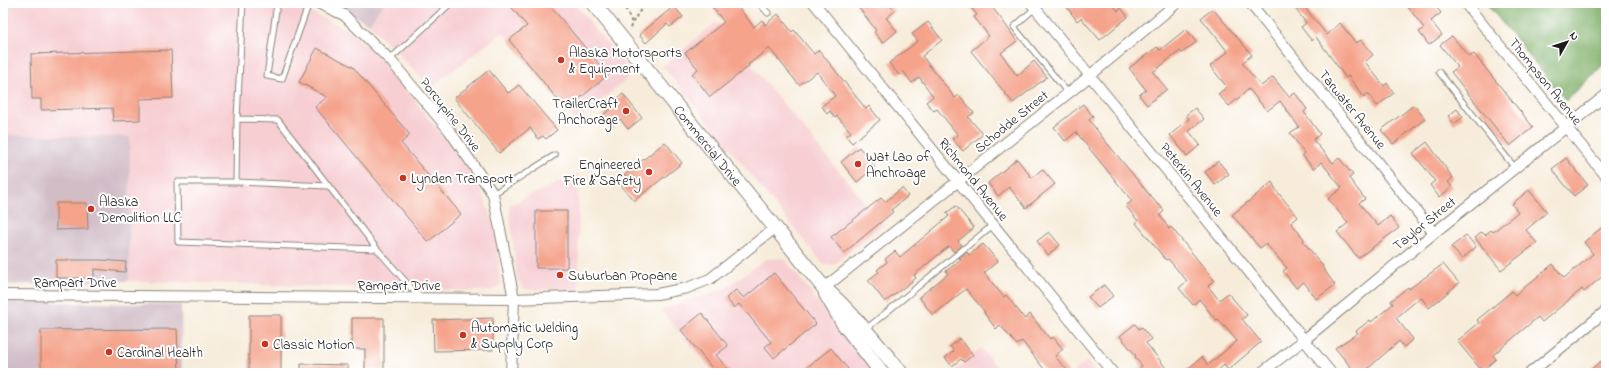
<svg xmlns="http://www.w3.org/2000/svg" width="1609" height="376" viewBox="0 0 1609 376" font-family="'Indie Flower',sans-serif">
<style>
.built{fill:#f7cfd3}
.industrial{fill:#d2bdc7}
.forest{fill:#7eaf68;stroke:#4d6642}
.building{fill:#f5a38b}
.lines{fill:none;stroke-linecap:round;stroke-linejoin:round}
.lane-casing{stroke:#8a847b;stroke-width:7}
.street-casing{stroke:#8a847b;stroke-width:12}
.secondary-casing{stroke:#8a847b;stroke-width:16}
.path{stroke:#8a847b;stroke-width:2;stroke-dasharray:3 3;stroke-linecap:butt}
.lane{stroke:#fff;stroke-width:5}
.street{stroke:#fff;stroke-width:10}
.secondary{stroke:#fff;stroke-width:14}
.poi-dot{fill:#c8321e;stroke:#fff;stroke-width:1.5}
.labels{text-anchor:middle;stroke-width:4;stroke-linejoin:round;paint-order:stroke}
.poi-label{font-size:14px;fill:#1c1c1c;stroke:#fff;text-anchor:start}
.street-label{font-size:14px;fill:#1c1c1c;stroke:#fff}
</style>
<rect width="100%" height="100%" fill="#fff"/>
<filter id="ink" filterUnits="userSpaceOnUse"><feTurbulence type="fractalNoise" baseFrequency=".025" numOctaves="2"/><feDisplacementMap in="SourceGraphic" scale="8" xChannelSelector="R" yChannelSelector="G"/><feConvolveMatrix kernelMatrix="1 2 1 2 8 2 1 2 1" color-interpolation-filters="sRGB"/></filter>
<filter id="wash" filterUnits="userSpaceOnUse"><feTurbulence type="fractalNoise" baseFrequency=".012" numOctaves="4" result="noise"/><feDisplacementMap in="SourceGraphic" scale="16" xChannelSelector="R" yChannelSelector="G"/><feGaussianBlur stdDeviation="0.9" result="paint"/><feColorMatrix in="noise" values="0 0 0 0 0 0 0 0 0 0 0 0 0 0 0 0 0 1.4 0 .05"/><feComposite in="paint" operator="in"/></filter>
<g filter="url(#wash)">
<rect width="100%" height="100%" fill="#f7ecda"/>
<path class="built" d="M3,3h290l58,29 32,29 86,109 12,20 12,32 5,24 1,29 2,9 -10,7 -362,-10 1,-143 -127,-3z
M384,3h190l58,71 -55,48 -74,-90 -73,56 -23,-25 -38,-39z
M716,22l167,203 -50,40h-9l-161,-199z
M578,174l1,116 -54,-1 -8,-9 -8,-75z
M784,258l90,115h-160l-53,-63 63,-21 42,-30z
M981,348l20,25h-48z
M1087,361l9,12h-24z"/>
<path class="industrial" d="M333,3h51l-15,21z
M3,135l127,2 -1,144 -126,4z
M3,301l178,4 1,68h-179z"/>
<path class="forest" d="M1486,3h120v59l-40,39z"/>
<g id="blocks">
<path class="building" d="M508,3h40l60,72 -42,35 -57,-70 18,-14z
M709,3h26l19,24 8,-7 3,5 13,-11 14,18 2,-2 20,24 5,-4 47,59 3,-3 11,14 -28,23 -6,-7 5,-4 -14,-16 -2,2 -5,-7 -3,3 -5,-8 13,-10 -18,-24 -18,13 -30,-37 -21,17 1,1 -39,31 -18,-23 6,-5 -13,-16 39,-31z
M855,3h33l7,8 -9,7 11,13 -14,12 -9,-11 2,-2z
M967,3h22l13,17 15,21 -16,12 16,23 17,-15 13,16 -34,26 -42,-52 18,-15 -15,-19 3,-2z
M1064,3h47l7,8 3,-3 7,9 -28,23 -19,-22 -4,3z
M1291,3h22l-7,6 21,26 13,-12 16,20 5,-3 12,15 -8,7 19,24 3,-3 7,10 -17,13 -9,-13 -4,4 -16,-21 -2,2 -30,-41 -4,4 -11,-14 5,-4z
M1414,3h19l8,10 -10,8 11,14 -13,10 -10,-13 5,-4 -16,-21z
M674,6l9,11 -13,10 -3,-3 -21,19 -7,-8z
M1213,9l39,46 -10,8 19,23 12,-9 16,20 6,-4 12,16 -3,3 16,22 -7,6 20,23 6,-5 14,17 -4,3 16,21 -6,4 19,23 12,-10 9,12 -41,30 -21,-26 11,-9 -20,-24 14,-11 -21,-26 -7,7 -12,-14 2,-2 -14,-20 9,-6 -19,-26 -13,10 -18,-22 -20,17 -11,-12 9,-7 -17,-21 18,-14 -27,-34z
M928,22l14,18 -20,16 33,42 4,-3 15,18 -6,4 15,17 -20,17 -11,-12 6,-4 -21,-26 -3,2 -8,-9 7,-6 -14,-19 -7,6 -9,-12 -4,4 -10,-12 29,-22 -6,-7z
M1186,29l10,13 -14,11 -2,-2 -27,21 14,17 -20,16 -8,-10 7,-5 -17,-22 28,-21 3,3z
M1452,36l17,21 5,-3 59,73 -23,19 -59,-74 7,-5 -18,-22z
M317,48l36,19 57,68 -9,8 60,71 -33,28 -113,-135 12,-10 -28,-15z
M171,50l2,48 -33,1v21l-27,1 -1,-13 -71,2v-11h-9l-1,-45z
M489,70l19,23 11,-8 38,45 -11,9 -3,-3 -5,3 -8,-11 -31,25 -45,-55z
M623,94l19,24 -14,11 -8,-10 -9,8 -9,-11 10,-8 -3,-3z
M1083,104l10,12 -4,4 18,23 51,62 1,-1 5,7 -4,4 9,14 2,-2 43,53 -6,6 11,14 9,-7 19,22 -5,4 19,23 -33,28 -4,-5 -9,8h-32l19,-16 6,8 29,-24 -19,-22 -2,1 -17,-21 -6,6 -14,-17 8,-7 -19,-22 -2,1 -30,-37 2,-2 -12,-15 6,-5 -56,-69 -11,9 -11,-14z
M1414,105l11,14 -32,25 -12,-14z
M1195,108l9,11 -15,12 11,14 -13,11 -17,-21 19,-16 -3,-4z
M1457,109l6,8 -9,7 -6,-8z
M665,142l17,21 -48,38 -17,-20z
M1427,142l26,36 -5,4 4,5 -13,10 -9,-12 5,-4 -22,-28z
M859,147l16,20 -18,15 -16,-20z
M1566,158l22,27 -14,11 -22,-27z
M1017,159l15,19 10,-9 13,15 -29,24 -17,-21 -11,9 -10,-13z
M1218,161l11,13 -14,11 -10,-13z
M1272,182l4,8 22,27 -7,6 13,16 -1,2 20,25 -1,1 13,18 -19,14 -12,-17 -8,6 -13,-17 4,-3 -21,-24 -6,4 -28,-33z
M902,188l6,8 -17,14 2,2 -49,41 -13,-16 50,-39 4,4z
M1529,190l18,22 -21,18 11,13 -36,27 -26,-32 7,-6 3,3 6,-5 2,2 25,-20 -6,-8z
M56,203h31l1,26 -32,1z
M956,206l18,22 -16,13 4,4 -8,7 -5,-6 -35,29 2,3 -31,24 -17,-22 11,-8 -2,-2 10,-8 -2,-3 10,-8 5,6 49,-41 -3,-3z
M536,211h31v57h-31z
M1606,224v49l-22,19 -2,-3 -40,33 -4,-5 -45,38 3,4 -14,12 -25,-30 22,-18 -2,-3 35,-29 3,4 38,-31 11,14 29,-24 -9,-12z
M1049,232l11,13 -12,10 -11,-14z
M1466,235l10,12 -14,12 -11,-12z
M983,244l15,17 -14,12 20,24 2,-2 19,24 5,-5 20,25 3,-2 10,12 -8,7 14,17h-22l-25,-32 -5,4 -17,-20 -4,4 -12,-16 1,-1 -19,-23 -33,26 -14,-18 29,-23 -2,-3 15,-11 -2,-2 8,-6 2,3z
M56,260h45l25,2 -1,10 -31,-3v9h-38z
M1443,264l16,19 -30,25 -8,-11 -25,21 17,21 -9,8 -5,-6 -36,32h-7l-21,-25 23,-15 -2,-2 14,-11 1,2 22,-18 -2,-3 17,-14 1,2z
M774,273l42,51 -42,34 -9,-11 6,-5 -32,-38 -5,4 -8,-10 10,-8 8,8z
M1104,285l9,11 -15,12 -10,-11z
M702,313l26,33 -12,9 15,18h-15l-35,-43z
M249,315h32v58h-32z
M352,318h32v52h-19v-21h-13z
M493,318v32l-59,1 -1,-31z
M1135,324l4,5 2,-2 10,12 -5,4 24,30h-26l-4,-5 2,-2 -7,-9 1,-1 -16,-20z
M177,329l2,44h-138v-43z
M960,338l13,17 -9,7 -3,-3 -9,7 -7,-8 9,-7 -4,-4z
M831,348l17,21 -5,4h-43z
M1606,357v16h-20z
M301,364l47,1v8h-47z"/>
</g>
</g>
<g filter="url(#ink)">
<use href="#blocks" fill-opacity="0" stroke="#8a847b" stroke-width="1"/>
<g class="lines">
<g class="lane-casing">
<path id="lane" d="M243,3l-6,116 -1,63h-59l1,60 199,7
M277,3l-10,73 15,3 27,-76
M761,3l-1,1 8,9
M1035,8l-21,19 54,66
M389,60l62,-57
M1439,72l76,96
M237,119l41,1 99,129 42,48
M236,182l92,4
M493,194l62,-39
M866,329l127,-104"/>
</g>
<g class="street-casing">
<path id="street" d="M318,3l26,12 47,46 58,69 44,64 21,105 -3,74
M814,3l299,370
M1031,3l300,370
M1250,3l184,230
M1465,3l141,173
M824,288l257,-205 96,-80
M3,295l511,4 143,-5 30,-6 23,-9 65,-51
M1261,373l43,-33 130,-107 172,-138
M1530,373l76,-62"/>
</g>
<g class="secondary-casing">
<g id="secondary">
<path id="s1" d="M593,3l231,285c29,25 52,55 77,85"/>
<path d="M826,294l17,29 39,50"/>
</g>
</g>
<path class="path" d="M623,3l9,20
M630,28c4,-10 10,-16 15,-25"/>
<use href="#lane" class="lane"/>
<use href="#street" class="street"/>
<use href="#secondary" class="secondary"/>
</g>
</g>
<g class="poi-dot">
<circle cx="561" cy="60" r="4"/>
<circle cx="626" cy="111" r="4"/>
<circle cx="858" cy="164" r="4"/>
<circle cx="649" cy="172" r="4"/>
<circle cx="403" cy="178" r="4"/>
<circle cx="91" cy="209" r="4"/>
<circle cx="560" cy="275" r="4"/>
<circle cx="463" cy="335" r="4"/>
<circle cx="265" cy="344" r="4"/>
<circle cx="109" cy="352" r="4"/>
</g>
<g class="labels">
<g class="poi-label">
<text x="569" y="57">Alaska Motorsports<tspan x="569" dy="16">&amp; Equipment</tspan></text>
<text x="618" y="108" text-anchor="end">TrailerCraft<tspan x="618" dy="16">Anchorage</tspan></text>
<text x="866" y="161">Wat Lao of<tspan x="866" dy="16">Anchroage</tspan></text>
<text x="641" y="169" text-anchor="end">Engineered<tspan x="641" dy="16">Fire &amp; Safety</tspan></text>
<text x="411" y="183">Lynden Transport</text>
<text x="99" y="206">Alaska<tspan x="99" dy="16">Demolition LLC</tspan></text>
<text x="568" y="280">Suburban Propane</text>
<text x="471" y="332">Automatic Welding<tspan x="471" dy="16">&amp; Supply Corp</tspan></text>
<text x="273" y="349">Classic Motion</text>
<text x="117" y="357">Cardinal Health</text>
</g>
<g class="street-label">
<text transform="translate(1546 81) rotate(51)" y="5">Thompson Avenue</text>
<text transform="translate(1353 109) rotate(51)" y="5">Tarwater Avenue</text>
<text transform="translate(451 114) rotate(52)" y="5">Porcupine Drive</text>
<text transform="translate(1011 121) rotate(-39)" y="5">Schodde Street</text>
<text dy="5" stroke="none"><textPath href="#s1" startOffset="183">Commercial Drive</textPath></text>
<text transform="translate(974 179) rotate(51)" y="5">Richmond Avenue</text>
<text transform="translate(1192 179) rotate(51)" y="5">Peterkin Avenue</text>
<text transform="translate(1424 223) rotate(-39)" y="5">Taylor Street</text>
<text x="75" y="287">Rampart Drive</text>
<text x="399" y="290">Rampart Drive</text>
</g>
</g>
<rect width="1609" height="376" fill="none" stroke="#fff" stroke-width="16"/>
<g transform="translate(1567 42) rotate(51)" stroke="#ffffff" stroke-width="3" paint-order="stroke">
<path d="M0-3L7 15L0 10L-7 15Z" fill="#1c1c1c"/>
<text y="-6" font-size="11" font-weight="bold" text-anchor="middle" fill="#1c1c1c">N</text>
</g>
</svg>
